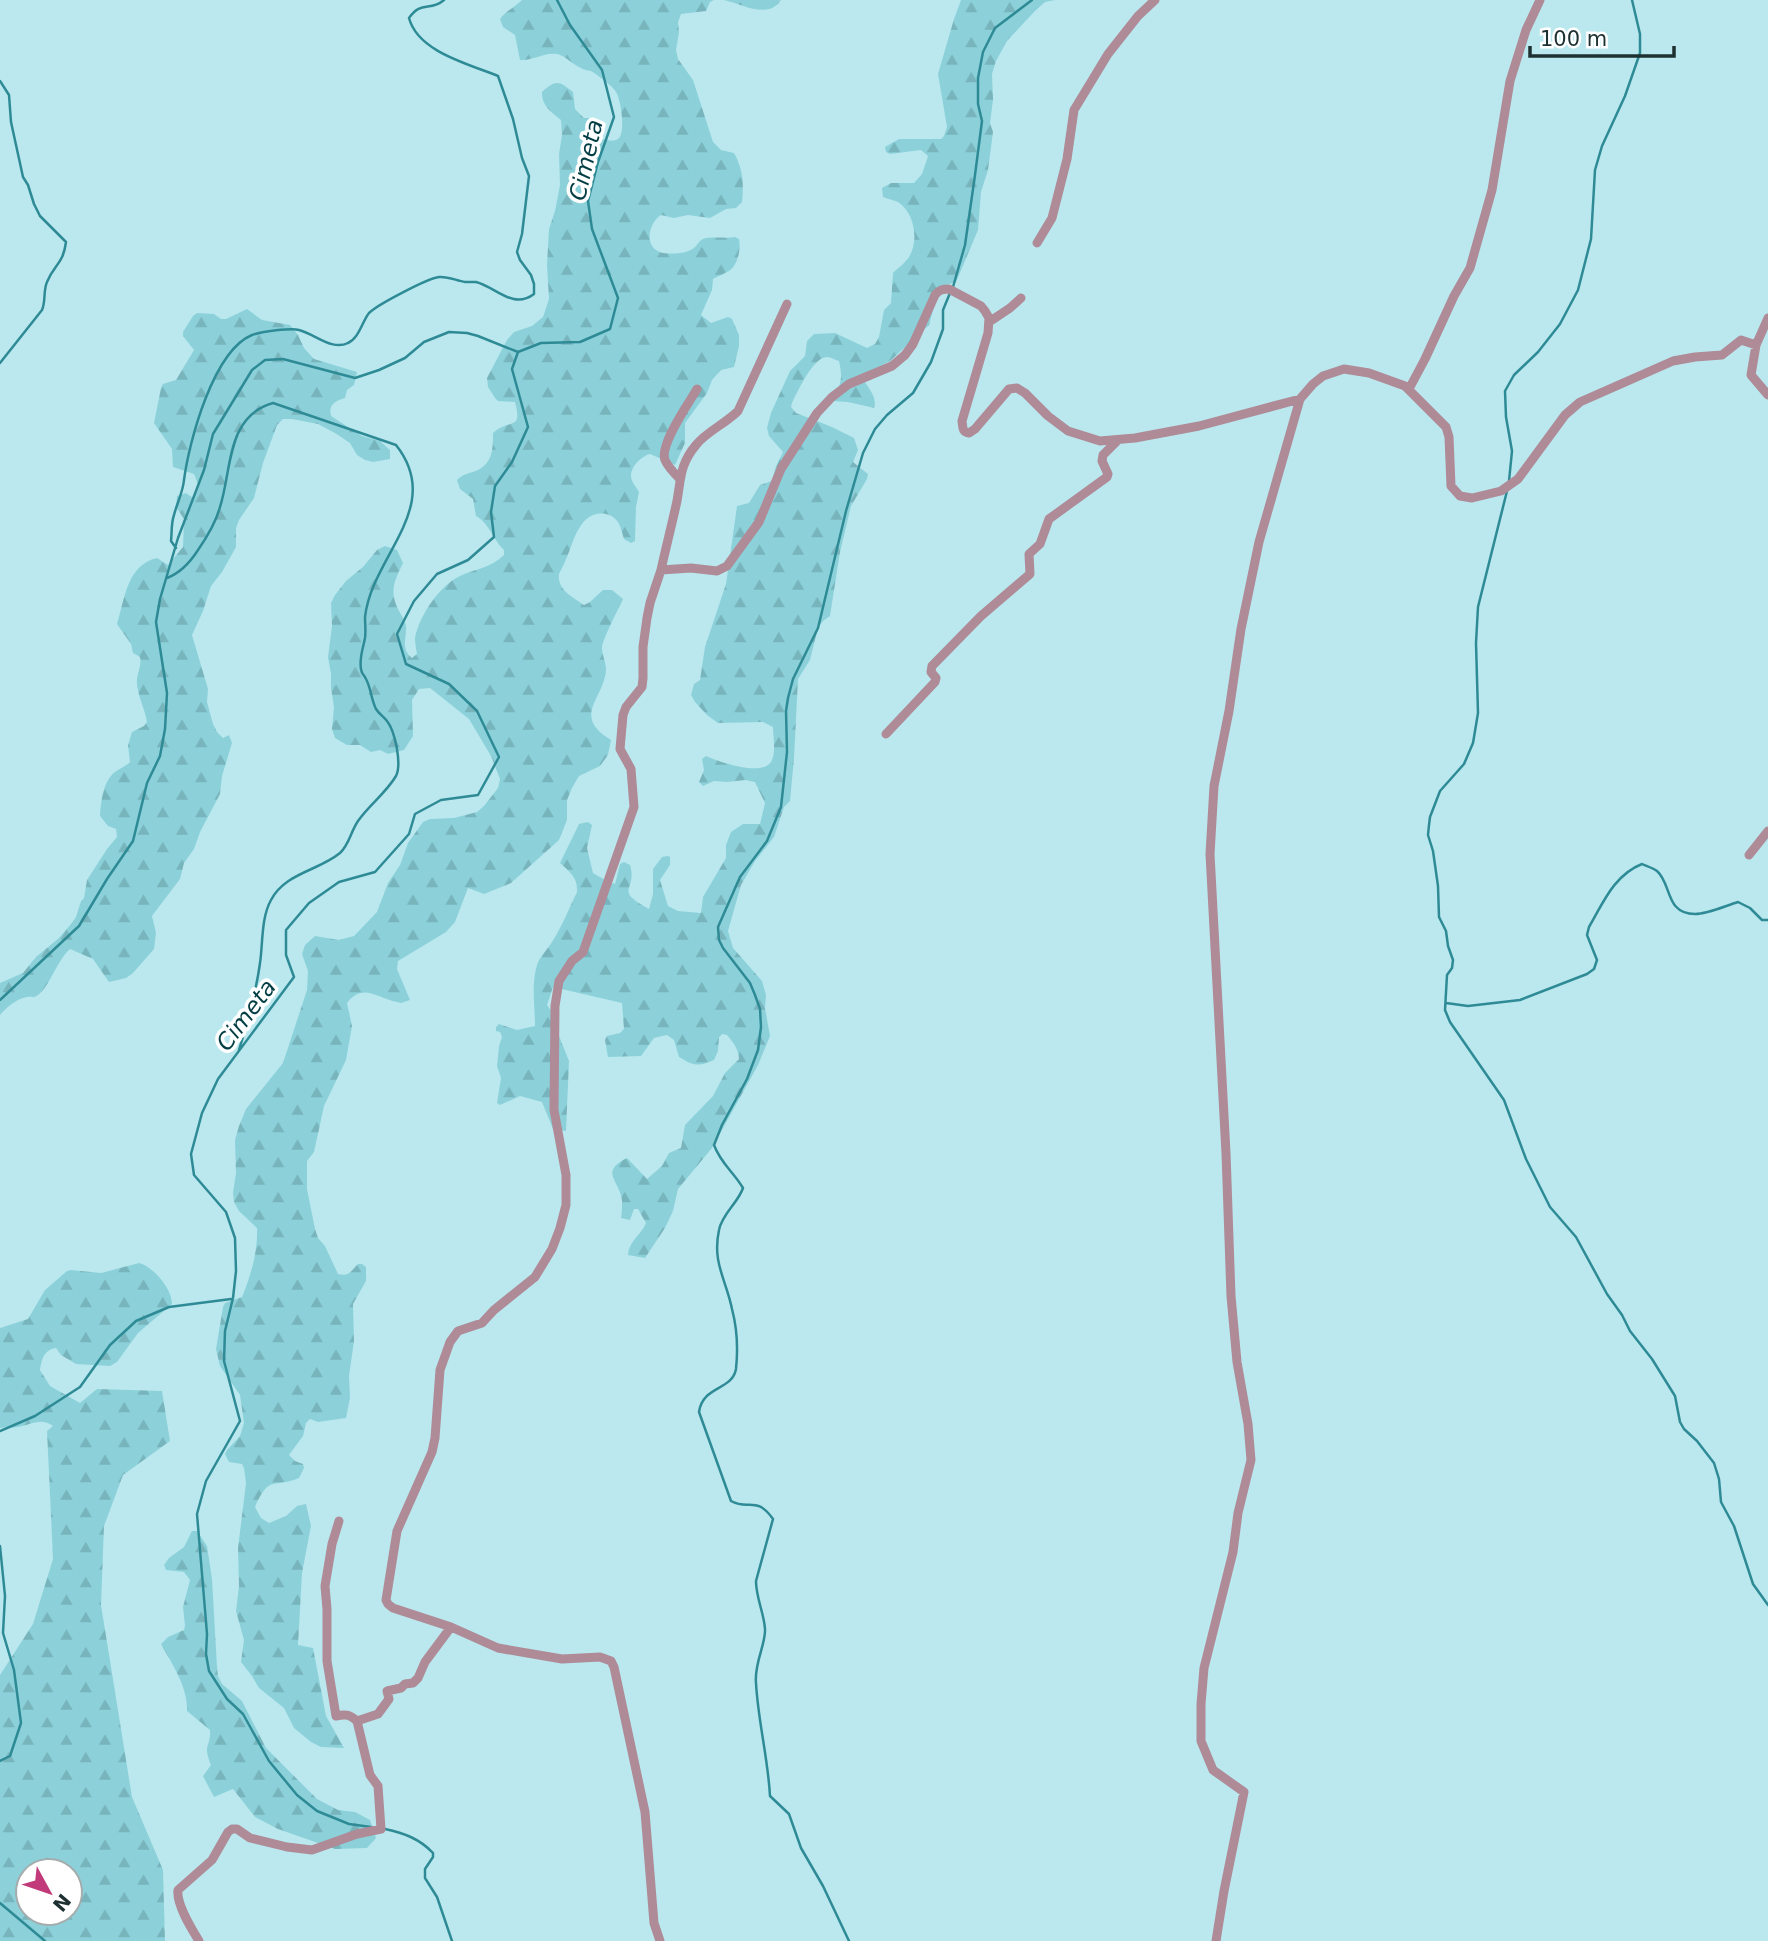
<svg xmlns="http://www.w3.org/2000/svg" width="1768" height="1941" viewBox="0 0 1768 1941" font-family="'DejaVu Sans',sans-serif">
<style>
.forest{fill:url(#forest-firs);fill-rule:evenodd}
.lines{fill:none;stroke-linecap:round;stroke-linejoin:round}
.stream{stroke:#2e8b96;stroke-width:2.5}
.minor{stroke:#af8a97;stroke-width:9}
.labels{text-anchor:middle;stroke-width:7;stroke-linejoin:round;paint-order:stroke}
.water-label{font-size:23px;font-style:italic;fill:#023d43;stroke:#fff}
</style>
<defs>
<pattern id="forest-firs" width="22" height="20" patternUnits="userSpaceOnUse" patternTransform="scale(1.75)"><rect width="22" height="20" fill="#8cd1da"/><path d="M5 1l3.5 6h-7zM16 11l3.5 6h-7z" fill="#78b4bc"/></pattern>
</defs>
<rect width="100%" height="100%" fill="#bae8ee"/>
<path class="forest" d="M522,0h192l-4,2 -4,9 -25,3 -3,8 1,10 -3,18 2,9 15,21 20,62 8,8 13,3c9,16 10,31 8,49l-6,6 -10,1 -16,9 -22,-3 -14,3 -13,-3c-13,8 -18,34 2,38 9,1 25,1 32,-6 3,-3 4,-6 8,-8 7,-3 24,0 32,-2l4,2c2,10 -1,26 -10,32 -5,3 -11,5 -16,8l-1,11 -11,25 10,8 17,-6 4,2 7,16v11l-5,21 -13,3 -9,10 -5,13 -22,30v20l-10,22 -25,-11c-8,2 -19,12 -19,22 0,5 5,11 8,16l-3,15 -1,34 -4,2 -7,-4c-3,-11 -5,-22 -18,-25 -22,-4 -30,19 -36,35 -3,9 -7,17 -11,25 -2,16 14,23 25,31l6,-3 13,-12h9l11,9c-4,9 -21,41 -21,49 0,7 4,14 4,22 -2,29 -35,46 5,70l-3,15 -8,11 -21,10 -7,12 -5,12v20l-8,20 -48,43 -27,11 -16,-6 -13,34 -9,10 -48,29 -1,8 13,31 -9,3 -4,-1c-20,-4 -34,-20 -50,1l5,23 -6,34 -22,46 -10,46 -7,9v28l8,40 3,9 7,8 13,28c11,3 13,-3 20,-10h4l4,3v14l-13,23 1,37 -5,35 1,22 -4,20 -28,4 -8,-3 -4,4 -3,13 -14,19 6,6 8,3 1,4 -5,10c-27,11 -29,-4 -44,29l6,11 8,5 17,-7 11,-10 9,-2 5,22 -9,47 -4,72 15,3 13,68 18,32 -23,-1 -10,-5 -17,-14 -10,-20 -25,-20 -7,-12 -11,-14 3,-22 -8,-29 3,-25 -1,-38 8,-65 -2,-15 -2,-4 -13,-2 -4,-8 2,-4 13,-14 4,-13 -4,-28 -20,-29 -4,-17 7,-42 2,-4 17,-6c9,-22 16,-46 15,-69l-18,-17 -5,-9 -1,-9 3,-20 -1,-33 4,-14 7,-17 37,-46 24,-73 1,-19 -6,-17 3,-9 10,-9 24,4 15,-4 23,-24 11,-29 12,-18 8,-22 15,-21 7,-3 24,-1 23,-6 7,-6 14,-18 2,-9 -9,-23 -22,-37 -39,-31 -11,1 -7,11 1,36 -9,14 -16,4 -8,-4 -9,2 -11,-7h-13l-12,-7 -3,-9 2,-22 -3,-19v-14l-3,-17 4,-31 -1,-23 4,-8 11,-14 17,-14 14,-17 8,-4 12,4 6,13c-9,19 -14,28 -4,48 3,5 6,10 7,15 1,13 -6,22 6,32l5,-4c-1,-5 -2,-11 -2,-16 4,-22 25,-53 45,-62 15,-7 31,-8 44,-21v-5c-11,-10 -14,-26 -28,-34l-3,-17 -13,-10 -3,-9c7,-7 12,-6 21,-10 15,-8 15,-22 15,-37 16,-15 30,-1 22,-31l-17,-1 -3,-3 -7,-11 -1,-9 20,-38 7,-8 18,-6 11,-9 6,-18 -2,-34 2,-36 6,-18 5,-26 -1,-31 3,-19 -1,-15c-10,-8 -20,-15 -19,-28 14,-13 17,-11 31,0l2,17 9,9h9l7,10 2,11c5,1 11,3 16,0 8,-5 3,-40 -2,-47 -2,-5 -20,-18 -25,-21 -3,-1 -7,-1 -10,-3 -8,-3 -15,-12 -24,-14 -13,-2 -24,7 -37,6l-5,-25 -12,-8 -3,-8c6,-8 15,-12 22,-19z
M724,0h57c-13,20 -39,4 -57,0z
M961,0h94l-10,2 -10,9 -28,30 -11,20 -4,13 1,26 -3,23 3,9 -5,38 -7,22 -3,38 -22,52 -13,4 -5,6 -9,33 -39,36 -28,15c4,11 16,19 12,32l-26,-6 -15,-1c8,-17 10,-22 6,-40 -4,-1 -8,-4 -12,-4 -14,0 -29,34 -35,46l-1,4 5,6 36,14 22,11 4,12 -5,12 15,12 -1,5 -16,27 -11,46 -10,64 -7,5 -5,7 -8,32 -12,19 -4,79 -4,43 -6,6 -10,30 -19,24 -14,24 -13,46 5,17 29,33 4,14 -1,13 5,28 -12,29 -46,83 -34,41 -5,22 -8,17 -20,30 -17,-3c1,-14 13,-20 18,-32l-8,-14h-4l-4,11 -9,-2c1,-6 1,-12 1,-18 -3,-20 -23,-28 5,-42l20,21 15,-13 7,-13 12,-5 4,-23 28,-29 12,-23 14,-14c0,-9 -6,-17 -12,-24l-5,-1 -3,3 -1,14 -4,9c-16,7 -20,6 -35,-3l-5,-17 -7,-5 -13,3 -13,18 -33,1 -3,-17 2,-4 13,-3 4,-4 -2,-26 -69,-16 -6,18 11,16 1,15 10,25 -3,70 -13,-2 -11,-27 -22,-6 -20,9 -3,-2 4,-25 -4,-12 2,-20 3,-9 -2,-5 -4,-1v-4l3,-3 18,6 18,-4c0,-20 -4,-41 2,-61 3,-9 10,-15 15,-23 10,-15 17,-34 25,-50 1,-14 -7,-20 -17,-29l19,-39 9,-2 4,3 -5,23 6,25 12,7 10,4 5,-20 4,-2 6,3c8,26 -18,24 19,44l4,-15v-25l9,-12 6,-1 2,1v8l-10,15 8,26 10,5 23,2 2,-16 23,-39v-13l5,-13 12,-8h17l5,-21 -10,-21 -10,-2 -18,2 -13,-1 -11,5 -4,-4 5,-12 -2,-11 4,-3c13,6 59,22 66,4 4,-9 1,-24 1,-33l-10,-5 -45,1 -11,-8 -12,-13 -4,-7 3,-11 6,-4 5,-33 21,-63 11,-78 12,-3 11,-18 12,-4 3,-12 8,-17 -14,-16 -2,-8 4,-15 19,-42 15,-15 2,-15 7,-7 21,-1 32,15 8,-4 4,-7 5,-27 7,-7 2,-30c5,-5 12,-10 16,-16 10,-16 6,-44 -11,-55 -4,-2 -11,-3 -15,-5l-1,-9 9,-5h23l8,-9 6,-18 -7,-6 -31,4 -4,-2 -1,-5 14,-8h42l3,-3 3,-9 -9,-53 16,-55z
M247,309l15,11 28,5 8,10 6,13 10,11 43,13 -3,13 -7,5 -2,8c-10,3 -17,7 -14,18l31,20 18,5 10,9v9l-17,3 -8,-2 -8,-5 -7,-12 -15,-10 -17,-9 -26,-5h-9l-6,6 -14,38 -9,35 -15,22 -3,8v19l-14,25 -11,14 -8,25 -11,24 16,54 -1,13 6,22 4,8 6,6 6,-3 3,8 -10,33 -2,18 -20,38 -6,17 -10,14 -4,16 -28,37 4,17 -2,16 -21,24 -7,5 -17,4 -16,-23 -23,-10c-14,13 -20,37 -32,46 -6,4 -4,1 -11,2 -11,2 -20,10 -27,18v-32l23,-10 13,-16 23,-19 12,-14 5,-7 5,-16 3,-3 3,-18 20,-31 10,-12 -1,-8 -8,-3 -8,-10c1,-14 3,-35 15,-44 5,-4 10,-5 15,-10l-2,-17 4,-13 12,-6 3,-4c-2,-13 -9,-25 -10,-38 -1,-10 5,-17 3,-27l-7,-4 -2,-9 -14,-20c8,-26 10,-59 40,-66l11,7 15,-18 1,-28 -8,-12 1,-11 9,-3 7,5c8,-9 5,-14 1,-24l-21,-7 -1,-18 -18,-26 7,-35 2,-4 13,-4 18,-30 -11,-14v-4l10,-16 4,-3 17,1 7,5h5z
M139,1263c15,4 33,26 33,41l-34,29 -21,29 -7,4 -34,-2 -15,-9 -5,-7c-13,2 -14,12 -16,22l10,16 30,17 17,-14 65,2 8,50 -47,34 -19,51 -3,79 31,192 31,73 2,71h-165v-266l33,-51 20,-65 -6,-128 6,-5c-12,-9 -22,-1 -35,1 -6,1 -12,0 -18,1v-100l28,-9 17,-29 22,-19 4,-1 30,3zM28,1871h42v42h-42z
M192,1531h5l10,15 5,33 5,88 1,9 4,8 20,17 24,47 51,51 21,11 17,2 15,8 6,18 -9,10 -32,1 -57,-20 -23,-12 -22,-28 -19,8 -11,-21 8,-11c-9,-22 0,-17 -1,-35l-23,-19c1,-24 -15,-47 -26,-67l7,-7 16,-7 1,-4 -2,-19 7,-27 -6,-8 -18,-2 -2,-5 5,-7 15,-11z"/>
<g class="lines">
<path class="stream" d="M0,81l9,14 2,27 12,55 5,8 6,19 6,12 26,26c-3,23 -12,22 -19,40 -4,9 -1,19 -5,28l-42,53
M953,287l12,-42 10,-70 7,-54 -4,-17v-26l5,-26 12,-24 37,-28
M1509,481l3,-30 -6,-34 -1,-26 9,-16 24,-23 22,-28 18,-34 13,-51 4,-69 7,-24 23,-50 15,-43v-19l-8,-34
M1507,491l-29,116 -2,36 2,70 -5,30 -9,21 -24,27 -10,26 -1,8 -1,10 5,16 5,35 1,31 7,14 2,15 5,14 -1,8 -5,7 -2,35 5,12 54,78 22,59 24,48 26,30 31,57 15,21 8,16 22,28 23,37 5,26 4,7 13,12 17,22 5,16 2,23 13,24 19,58 15,21
M176,548l-5,-7c1,-8 0,-18 3,-26 3,-12 9,-23 10,-35 5,-38 29,-129 68,-145 8,-3 17,-4 26,-5 7,0 15,-2 21,0 16,4 33,21 49,13 11,-5 14,-21 21,-30 8,-8 59,-35 70,-36 9,-1 18,4 26,5 2,0 9,0 11,0 20,5 37,28 58,12v-10l-3,-9 -11,-15 -3,-8 5,-18 7,-58 -7,-18 -9,-39 -15,-43c-29,-12 -80,-24 -89,-58 12,-18 21,-6 35,-18
M167,578c13,-5 24,-17 31,-28 9,-13 18,-28 22,-43 12,-37 6,-91 53,-104l123,42c49,62 -24,110 -31,172 0,7 1,14 0,21 -2,11 -6,20 -4,31 1,6 2,4 5,10 5,9 5,20 10,30 3,5 7,7 11,12 8,10 15,43 9,55 -10,17 -27,29 -38,45 -7,10 -9,24 -18,32 -22,18 -55,20 -69,47 -10,18 -8,43 -11,63 -4,30 -12,58 -21,87
M0,1000l79,-74 28,-47 26,-38 14,-58 13,-27 5,-27 2,-36 -11,-71 4,-23 18,-61 26,-68 9,-36 39,-64 13,-10 18,-1 72,19 24,-8 26,-12 19,-16 25,-10 18,1 11,3 40,16
M1446,1003l22,3 52,-6 67,-26 7,-5 3,-9 -10,-25 2,-8c14,-24 25,-52 53,-63 4,2 11,4 15,7 15,13 8,43 38,43 13,0 30,-8 43,-12l12,6 12,12h6
M0,1431l35,-15 45,-29 30,-42 26,-24 33,-14 62,-8
M0,1546l5,50 -2,37 11,37 7,53 -11,33 -10,5
M371,1827l-22,-3 -32,-13 -20,-16 -28,-34 -26,-47 -16,-15 -18,-28 -3,-17 1,-20 -10,-120 9,-33 34,-60 -16,-60 1,-30 8,-33 3,-27 -1,-33 -9,-26 -32,-37 -3,-21 11,-41 16,-34 76,-102 -8,-22v-25l23,-27 30,-21 36,-10 34,-38 6,-20 26,-14 37,-5 21,-38 -22,-46 -28,-27 -43,-20 -9,-30 17,-33 23,-27 31,-14 26,-23 -3,-25 4,-26 17,-24 16,-35 -16,-58 6,-17 23,-9 39,-1 30,-13 8,-31 -26,-69 -4,-28 10,-39 16,-45 -12,-47 -32,-45 -13,-25
M385,1829c19,4 35,10 48,24v4l-8,12v9l12,19 15,44
M0,1903l45,38
M849,1941l-26,-55 -22,-38 -12,-34 -19,-18c-2,-38 -12,-75 -14,-113 -2,-20 10,-39 9,-54 -1,-16 -9,-31 -9,-48l17,-62c-17,-24 -24,-8 -42,-18l-32,-89c4,-27 33,-21 37,-43 2,-19 1,-41 -4,-60 -6,-30 -20,-46 -13,-79 3,-16 19,-27 24,-42 -10,-17 -22,-24 -29,-43l8,-20 25,-46 11,-29 3,-23 -1,-18 -5,-14 -5,-12 -27,-35 -4,-8 -1,-13 22,-50 27,-36 14,-34 6,-55 -1,-41 2,-13 5,-19 25,-51 28,-117 17,-58 12,-24 12,-14 26,-22 18,-31 12,-33v-19l7,-17"/>
<path class="minor" d="M1037,243l15,-25 15,-59 7,-49 34,-56 30,-38 17,-16
M1768,318l-12,27 -5,30 17,20
M989,322l21,-14 11,-10
M1409,389l16,-30 29,-63 16,-28 22,-78 18,-109 16,-51 14,-30
M679,478c-5,-5 -11,-11 -14,-18 -6,-15 24,-57 32,-71
M661,570c5,-23 11,-46 16,-69 4,-23 3,-37 19,-56 10,-13 29,-21 42,-34l49,-107
M886,734l49,-52 1,-4 -5,-6 1,-6 49,-50 49,-42 -1,-20 11,-10 9,-25 58,-42 1,-3 -6,-13 1,-6 15,-15
M1749,855l19,-24
M339,1521l-7,23 -7,42 2,23v52l9,55c9,-2 13,-2 21,5l21,-7 11,-15 -2,-8 14,-3 4,-4 8,-1 5,-5 7,-16 26,-35
M199,1941c-8,-13 -23,-37 -21,-51l34,-30 16,-28 4,-3h5l13,9 37,9 25,3 45,-16 24,-5 -3,-43 -8,-11 -13,-54
M660,1941l-6,-18 -9,-111 -31,-145 -3,-6 -11,-4 -38,2 -64,-11 -47,-21 -58,-19 -5,-4 -2,-4 11,-69 35,-79 3,-14 5,-68 10,-28 8,-11 24,-8 12,-13 41,-33 17,-28 8,-21 6,-23v-30l-12,-65 1,-104 4,-25 13,-20 11,-9 51,-145 -3,-38 -11,-20 3,-34 3,-8 16,-20 1,-9v-31l4,-29 3,-15 11,-33 30,-2 26,3 10,-5 32,-44 22,-53 36,-56 15,-16 17,-13 43,-18 13,-11 8,-11 22,-49c4,-5 7,-6 14,-6l32,17 4,5 4,7 -1,15 -26,88c1,7 0,11 7,12l6,-4 34,-40 8,-1 8,5 23,23 20,15 32,10 35,-3 64,-12 101,-27
M1216,1941l8,-50 20,-99 -31,-22 -12,-29v-37l3,-36 29,-116 5,-39 13,-53 -3,-36 -11,-62 -6,-66 -5,-143 -16,-299 4,-68 15,-75 12,-82 18,-87 41,-143 13,-15 10,-8 21,-7 25,4 36,13 41,41 3,10 2,49 9,10 12,2 29,-7 17,-12 47,-64 15,-13 93,-41 22,-4 27,-2 19,-15 15,5"/>
</g>
<g class="labels">
<g class="water-label">
<text transform="translate(586 160) rotate(-77)" y="8">Cimeta</text>
<text transform="translate(246 1015) rotate(-53)" y="8">Cimeta</text>
</g>
</g>
<g transform="translate(49 1892) rotate(130)"><circle r="33" fill="#ffffff" stroke="#a5acad" stroke-width="2"/>
<path d="M0-5L12 26L0 18L-12 26Z" fill="#c13b7b"/>
<text y="-10" font-size="19" font-weight="bold" text-anchor="middle" fill="#1e3032">N</text>
</g>
<path d="M1530 46v10h144v-10" fill="none" stroke="#1e3032" stroke-width="3.5"/>
<text x="1540" y="46" font-size="21" fill="#1e3032" stroke="#ffffff" stroke-width="5" paint-order="stroke">100 m</text>
</svg>
